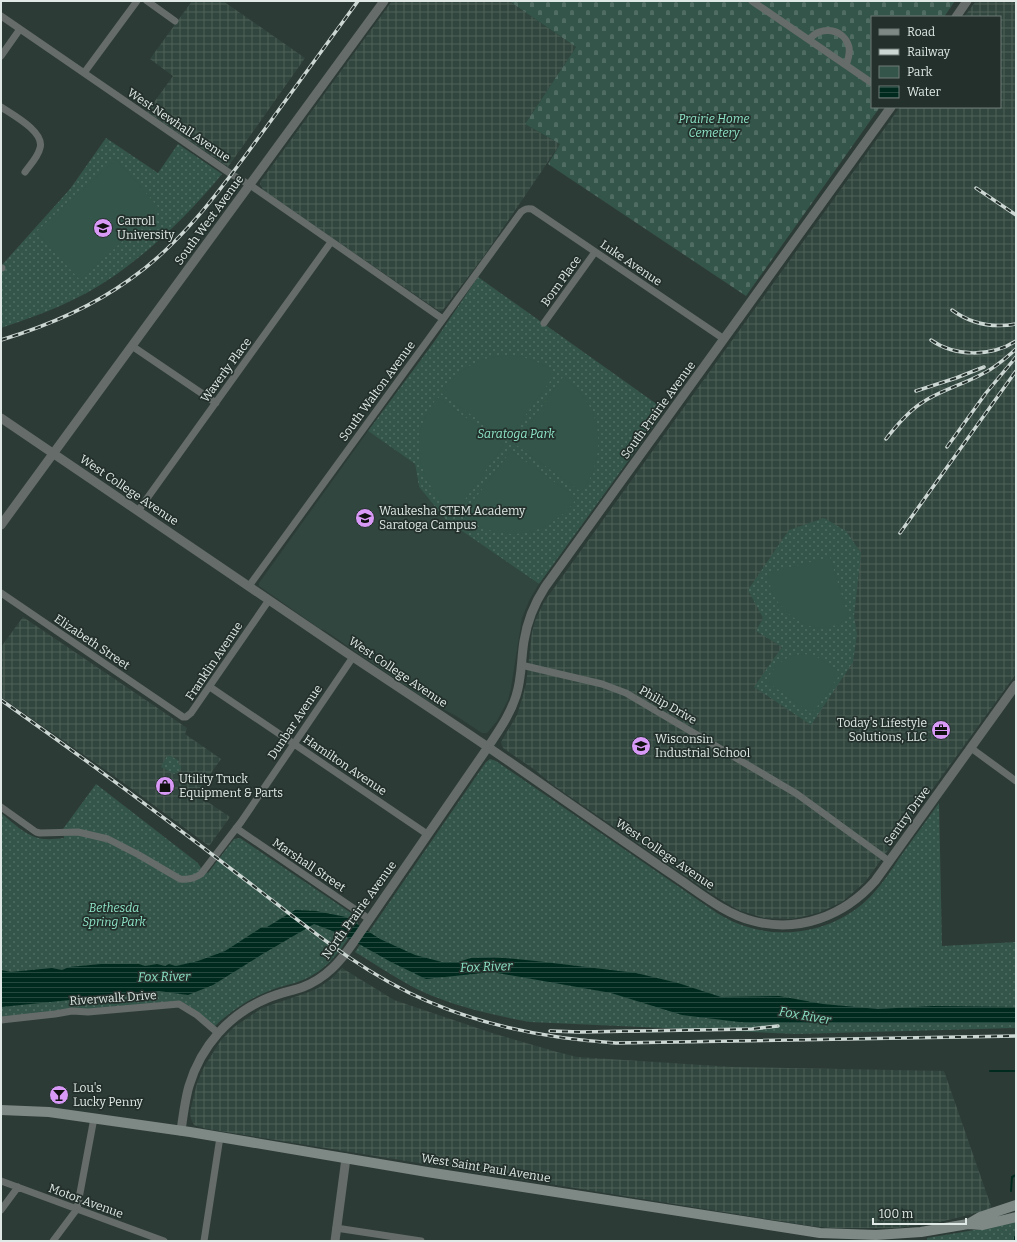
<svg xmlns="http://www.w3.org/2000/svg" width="1017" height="1242" viewBox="0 0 1017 1242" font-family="Bitter,serif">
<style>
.built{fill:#31463e}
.industrial{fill:url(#industrial-grid)}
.green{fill:url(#green-dots)}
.cemetery{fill:url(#cemetery-stones)}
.pitch{fill:#345549}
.water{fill:url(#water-rules)}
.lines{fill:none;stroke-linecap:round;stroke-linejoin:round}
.stream{stroke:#002a1e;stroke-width:2}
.minor{stroke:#656c69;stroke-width:7}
.tertiary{stroke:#656c69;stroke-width:9}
.secondary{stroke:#7e8985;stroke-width:10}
.rail-casing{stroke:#ccd6d2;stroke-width:3.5}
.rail{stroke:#23302c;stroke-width:2;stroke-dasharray:6;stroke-linecap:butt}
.labels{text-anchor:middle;stroke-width:3.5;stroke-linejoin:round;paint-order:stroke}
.park-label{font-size:12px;font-style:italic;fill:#8ee4c7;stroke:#23302c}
.street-label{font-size:12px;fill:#e0e9e5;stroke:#23302c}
.poi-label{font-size:12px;fill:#e0e9e5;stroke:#23302c;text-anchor:start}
.water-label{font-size:13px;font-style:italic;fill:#8ae0c3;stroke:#23302c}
</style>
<defs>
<pattern id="industrial-grid" width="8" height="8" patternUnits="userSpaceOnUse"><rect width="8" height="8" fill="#31463e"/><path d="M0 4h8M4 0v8" fill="none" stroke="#4f615a"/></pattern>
<pattern id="green-dots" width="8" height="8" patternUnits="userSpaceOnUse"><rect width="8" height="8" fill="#345549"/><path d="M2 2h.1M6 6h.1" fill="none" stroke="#516d63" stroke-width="1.8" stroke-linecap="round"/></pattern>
<pattern id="cemetery-stones" width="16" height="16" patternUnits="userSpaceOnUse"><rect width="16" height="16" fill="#345549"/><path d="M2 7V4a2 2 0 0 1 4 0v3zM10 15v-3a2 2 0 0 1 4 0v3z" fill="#516d63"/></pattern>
<pattern id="water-rules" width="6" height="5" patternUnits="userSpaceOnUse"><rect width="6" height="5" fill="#002a1e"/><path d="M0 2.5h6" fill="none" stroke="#25493f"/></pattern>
</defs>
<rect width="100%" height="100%" fill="#2d3b36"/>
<path class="built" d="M368,431l47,33 4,23 27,33 93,64 -9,15 -8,19 -11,70 -3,12 -11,21 -10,12h-5l-26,-17 -28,-15 -104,-71 -4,-1 -61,-43v-3z"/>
<path class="industrial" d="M192,1h31l82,57 -77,109 -81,-55 26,-36 -23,-17z
M392,1h117l67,46 -51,77 35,20 -76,112 -42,55h-3l-175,-120 -4,-7 1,-3z
M976,1h40v673l-151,208 -23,20 -24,11 -26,6 -28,-1 -26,-8 -28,-17 -157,-108 -18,-15 -32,-22 -2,-6 16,-27 5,-16 4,-15 6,-52 3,-11 9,-19 356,-495h100v-90h-36z
M23,617l164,111 -2,6 36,25 -25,35 34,23 -21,29 -92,-68 -116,-81v-50z
M342,968l52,32 101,34 62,18 20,5 156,10 211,4 48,138 -52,13 -43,6h-64l-22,-2 -604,-97 -13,-4 -3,-6 -1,-7 7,-29 7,-16 17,-27 13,-13 28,-19 47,-16 9,-4 13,-9z"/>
<path class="green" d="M106,138l52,35 20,-29 44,30c-31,38 -68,74 -108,102 -34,24 -74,39 -113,52v-62l69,-77z
M478,277l187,133 -126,174 -93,-64 -27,-33 -4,-23 -47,-33 66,-89z
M824,518l22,13 15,22 -7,63 3,18 -4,28 -42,63 -57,-38 28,-40 -26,-16 7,-13 -15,-28 41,-60z
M167,756h4l8,5 -1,3 3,2c0,4 -3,6 -7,8l-13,-7z
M490,759l6,2 221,152c10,6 20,11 31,14 42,13 91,2 123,-31 11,-12 20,-25 29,-39 13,-18 26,-36 39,-54l3,143 74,-4v86l-219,6 -267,-12c-37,-7 -74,-15 -109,-31 -23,-11 -44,-26 -66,-39l131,-190z
M96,784l102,79 3,5 7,5 26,-34 6,-1 117,79 1,7c-13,19 -26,41 -47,52 -10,6 -20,8 -31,11 -25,8 -46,21 -65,39l-4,-2 -19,-16 -10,-6 -181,15v-204c11,9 23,21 37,25 8,2 17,1 26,0l-1,-9z
M1016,1222v19h-89v-3l59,-10z"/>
<path class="cemetery" d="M509,1h446l-11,16h-72v90h8l-134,189 -198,-132 12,-20 -35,-20 51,-77z"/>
<path class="pitch" d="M116,159l43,49 -79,72 -44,-48z
M507,355c20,2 32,6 49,18l-49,68 -67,-49c21,-23 35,-34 67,-37z
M563,377c8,6 16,13 22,22 16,22 17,52 6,77 -2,6 -7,11 -10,16l-66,-48z
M437,397l67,48 -48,67c-27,-16 -43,-53 -35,-84 3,-11 10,-21 16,-31z
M511,451l66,47c-4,5 -7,10 -12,14 -31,29 -69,28 -103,4z
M830,557l19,62c-8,4 -16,8 -26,9 -19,1 -42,-17 -50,-34 -3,-6 -4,-14 -5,-21z
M802,654l12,1 27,18 -29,41 -46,-33c9,-16 18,-25 36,-27z"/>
<path class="water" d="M295,910l21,1 30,6 34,22 35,16 27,7h16l13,-4 23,-1 42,4 100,12 42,10 43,14 58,-1 44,8 55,5 55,-3 83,1v16h-269l-65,-8 -71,-22 -119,-21 -66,7 -35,-17 -48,-27 -29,-11 -53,31 -48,30 -25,10 -29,-4 -158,16v-37l10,2 41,-4 10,2 7,-3 32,-3h38l6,2 12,-2 8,2 4,-2 7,2 22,-5 27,-10 37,-24h5z"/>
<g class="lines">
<path class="stream" d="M990,1071h26
M1011,1191l1,-14 4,-2
M1015,1237v4"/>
<path class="minor" d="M147,1l28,20
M752,1l120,82
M1,16l230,158 19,11 193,134
M809,40c11,-15 35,-12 40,7 1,6 -1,13 -3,18
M1,56l19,-27
M84,73l53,-72
M1,107c12,8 44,25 39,41 -2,9 -10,17 -15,24
M1,268h1
M544,323l51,-71
M132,346l84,57
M138,511l193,-269
M249,586l272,-374c4,-3 6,-4 11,-3l192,130
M1,593l182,124h3l5,-4 78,-113
M521,665l81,19 24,9 171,101 92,67
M210,687l217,147
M971,748l45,33
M1,807l35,25 4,1 38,-1 30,7 31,16 41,24c8,1 14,0 21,-5l40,-52 112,-165
M236,828l133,91
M1,1020l54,-6 17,-3 16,1 91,-8 18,11 21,18
M1,1181l163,60
M1,1210l17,-23
M336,1228l85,13
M53,1241l24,-32 17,-91
M204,1241l16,-104"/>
<path class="tertiary" d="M956,17l11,-16
M1,418c116,78 231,157 346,235 57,38 114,75 170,114 53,37 106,74 159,110 24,16 49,37 77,44 46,12 91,-5 122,-40l141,-196
M1,525l383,-524
M181,1131c2,-15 4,-31 8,-45 12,-40 40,-72 79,-88 12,-5 24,-7 35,-11 23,-9 37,-25 50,-44l135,-196c11,-17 22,-32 28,-51 6,-18 5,-37 8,-55 3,-19 10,-37 21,-54l346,-480
M335,1241l11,-83"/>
<path class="secondary" d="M1,1110l48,2 141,20 237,40 393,61 56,2 45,-3 47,-8 15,1 33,-8
M968,1224l12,-7 36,-12"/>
<g class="rail-casing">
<path id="rail" d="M976,188l40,27
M952,310c19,14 42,18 64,14
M1,340c46,-14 89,-32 128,-60 55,-38 94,-94 133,-147 32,-44 64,-88 96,-132
M931,340c24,17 60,17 85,1
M916,391l40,-13 28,-11
M886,439c10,-13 21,-26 34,-35 20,-14 43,-19 64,-31 12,-6 22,-15 32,-24
M947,447l39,-54 30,-36
M900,533l116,-162
M1,700c81,57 160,115 238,175 60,45 118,96 188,126 60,26 124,38 189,42l400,-7
M550,1031l30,1 172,-3 26,-3"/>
</g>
<use href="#rail" class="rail"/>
</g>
<defs>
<g id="university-disc" transform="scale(1)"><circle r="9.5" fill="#d99af7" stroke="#23302c"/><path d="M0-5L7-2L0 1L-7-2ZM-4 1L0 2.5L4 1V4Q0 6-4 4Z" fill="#111"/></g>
<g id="school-disc" transform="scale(1)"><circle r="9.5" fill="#d99af7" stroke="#23302c"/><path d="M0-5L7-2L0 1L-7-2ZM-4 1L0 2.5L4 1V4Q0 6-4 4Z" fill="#111"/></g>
<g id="office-disc" transform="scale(1)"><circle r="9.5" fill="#d99af7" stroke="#23302c"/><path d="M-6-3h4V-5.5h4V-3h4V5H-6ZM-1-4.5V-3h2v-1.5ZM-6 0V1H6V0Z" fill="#111"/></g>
<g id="shop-disc" transform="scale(1)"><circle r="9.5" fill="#d99af7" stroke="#23302c"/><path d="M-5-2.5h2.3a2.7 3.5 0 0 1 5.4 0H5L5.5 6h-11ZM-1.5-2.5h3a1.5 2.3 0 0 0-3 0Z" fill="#111"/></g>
<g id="bar-disc" transform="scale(1)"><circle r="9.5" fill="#d99af7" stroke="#23302c"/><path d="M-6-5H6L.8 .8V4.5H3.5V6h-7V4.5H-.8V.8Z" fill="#111"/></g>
</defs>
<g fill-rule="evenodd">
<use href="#university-disc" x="103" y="228"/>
<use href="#school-disc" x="365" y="518"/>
<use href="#office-disc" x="941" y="730"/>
<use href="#school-disc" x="641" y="746"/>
<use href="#shop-disc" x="165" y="786"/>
<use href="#bar-disc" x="59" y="1095"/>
</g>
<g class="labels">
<g class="park-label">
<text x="714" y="123">Prairie Home<tspan x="714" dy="14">Cemetery</tspan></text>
<text x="516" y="438">Saratoga Park</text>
<text x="114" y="912">Bethesda<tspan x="114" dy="14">Spring Park</tspan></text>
</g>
<g class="street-label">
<text transform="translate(179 125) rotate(34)" y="4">West Newhall Avenue</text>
<text transform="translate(209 220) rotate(-54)" y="4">South West Avenue</text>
<text transform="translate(631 263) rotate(34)" y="4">Luke Avenue</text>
<text transform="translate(561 281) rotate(-54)" y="4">Born Place</text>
<text transform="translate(226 370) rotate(-54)" y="4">Waverly Place</text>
<text transform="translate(377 391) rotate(-54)" y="4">South Walton Avenue</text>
<text transform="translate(658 410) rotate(-54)" y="4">South Prairie Avenue</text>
<text transform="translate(129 490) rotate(34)" y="4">West College Avenue</text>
<text transform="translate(92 642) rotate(34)" y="4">Elizabeth Street</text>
<text transform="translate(214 661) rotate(-56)" y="4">Franklin Avenue</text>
<text transform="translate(398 672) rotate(34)" y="4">West College Avenue</text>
<text transform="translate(668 705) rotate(30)" y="4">Philip Drive</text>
<text transform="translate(295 722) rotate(-56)" y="4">Dunbar Avenue</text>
<text transform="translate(345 765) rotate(34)" y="4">Hamilton Avenue</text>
<text transform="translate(907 816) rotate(-54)" y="4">Sentry Drive</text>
<text transform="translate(665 854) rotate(34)" y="4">West College Avenue</text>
<text transform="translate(309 865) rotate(34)" y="4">Marshall Street</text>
<text transform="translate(359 910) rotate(-54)" y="4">North Prairie Avenue</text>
<text transform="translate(113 998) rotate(-4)" y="4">Riverwalk Drive</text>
<text transform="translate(486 1168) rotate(9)" y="4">West Saint Paul Avenue</text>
<text transform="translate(86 1201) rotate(20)" y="4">Motor Avenue</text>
</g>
<g class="poi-label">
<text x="117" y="225">Carroll<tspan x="117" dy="14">University</tspan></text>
<text x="379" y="515">Waukesha STEM Academy<tspan x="379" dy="14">Saratoga Campus</tspan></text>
<text x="927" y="727" text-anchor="end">Today's Lifestyle<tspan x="927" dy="14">Solutions, LLC</tspan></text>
<text x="655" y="743">Wisconsin<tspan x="655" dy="14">Industrial School</tspan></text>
<text x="179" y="783">Utility Truck<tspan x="179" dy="14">Equipment &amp; Parts</tspan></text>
<text x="73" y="1092">Lou's<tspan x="73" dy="14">Lucky Penny</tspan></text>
</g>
<g class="water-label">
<text transform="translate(486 966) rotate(-2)" y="5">Fox River</text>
<text transform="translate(164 976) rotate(-1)" y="5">Fox River</text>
<text transform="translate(805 1015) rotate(10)" y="5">Fox River</text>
</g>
</g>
<rect width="1017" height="1242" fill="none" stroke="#e0e9e5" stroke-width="4"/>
<rect x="871" y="16" width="130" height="92" fill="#23302c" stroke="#6f7a76"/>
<rect x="879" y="29" width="20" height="6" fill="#7e8985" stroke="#6f7a76"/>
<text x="907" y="36" font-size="12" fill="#e0e9e5">Road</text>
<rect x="879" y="49" width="20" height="6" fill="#ccd6d2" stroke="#6f7a76"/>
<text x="907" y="56" font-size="12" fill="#e0e9e5">Railway</text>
<rect x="879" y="66" width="20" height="12" fill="#345549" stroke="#6f7a76"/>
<text x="907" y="76" font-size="12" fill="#e0e9e5">Park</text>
<rect x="879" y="86" width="20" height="12" fill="url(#water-rules)" stroke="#6f7a76"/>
<text x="907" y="96" font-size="12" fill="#e0e9e5">Water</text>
<path d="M873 1218v6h93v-6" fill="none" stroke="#e0e9e5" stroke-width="2"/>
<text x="879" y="1218" font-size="12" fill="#e0e9e5" stroke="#23302c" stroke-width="3" paint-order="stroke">100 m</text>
</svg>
